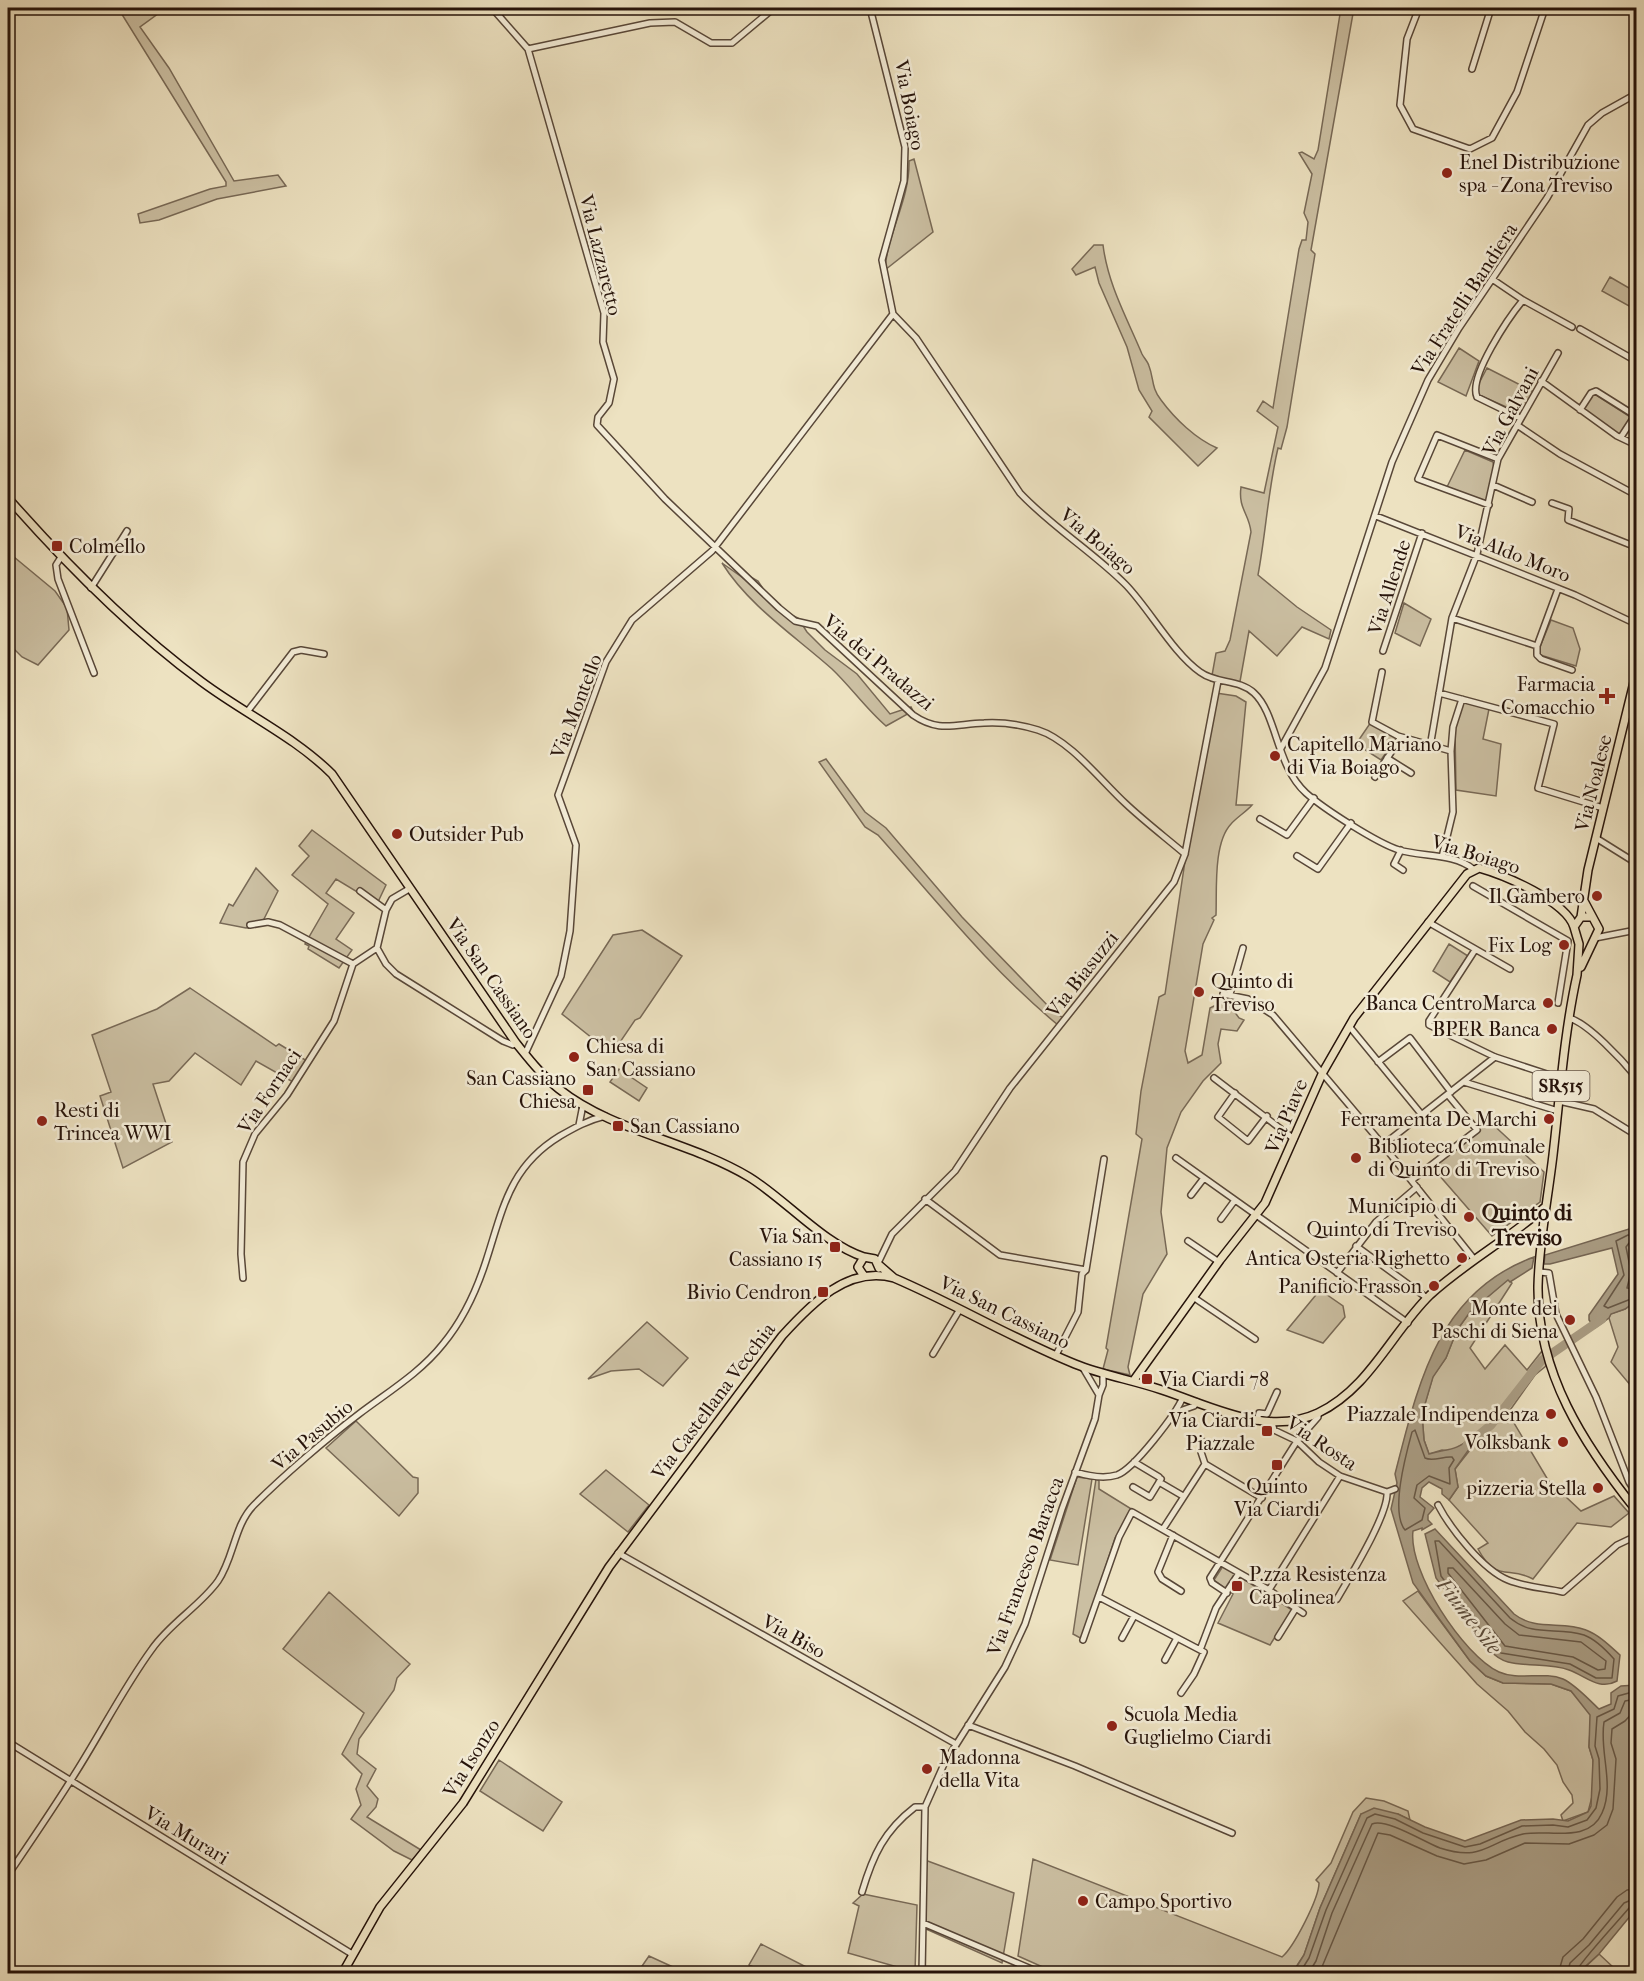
<svg xmlns="http://www.w3.org/2000/svg" width="1644" height="1981" viewBox="0 0 1644 1981" font-family="'IM FELL French Canon',serif">
<style>
.green{fill:#cbbfa2;stroke:#786956;stroke-width:1.5}
.water{fill:#a99c83;stroke:#756553;stroke-width:1.5}
.lines{fill:none;stroke-linecap:round;stroke-linejoin:round}
.shore{stroke:#685846;stroke-width:1.5}
.river{stroke:#a99c83;stroke-width:9}
.minor-casing{stroke:#584738;stroke-width:8}
.major-casing{stroke:#26130a;stroke-width:10}
.minor{stroke:#f3ecd7;stroke-width:5}
.major{stroke:#ede2c1;stroke-width:7}
.poi-dot{fill:#8f2418;stroke:#f3ecd7;stroke-width:2}
.labels{text-anchor:middle;stroke-width:5;stroke-linejoin:round;paint-order:stroke}
.shield{fill:#f3ecd7;stroke:#645448;stroke-width:1.5}
.shield-label{font-size:18px;font-weight:bold;fill:#26130a}
.street-label{font-size:20px;fill:#26130a;stroke:#f3ecd7}
.poi-label{font-size:20px;fill:#26130a;stroke:#f3ecd7;text-anchor:end}
.water-label{font-size:21px;font-style:italic;fill:#5a4a3a;stroke:#f3ecd7}
.quarter-label{font-size:22px;font-weight:bold;fill:#26130a;stroke:#f3ecd7}
</style>
<rect width="100%" height="100%" fill="#ede2c1"/>
<filter id="stains"><feTurbulence type="fractalNoise" baseFrequency=".00333" numOctaves="4"/><feColorMatrix values="0 0 0 0 .2 0 0 0 0 .09 0 0 0 0 .02 0 0 0 .5 -.17"/></filter>
<radialGradient id="worn" r=".72"><stop offset=".6" stop-color="#630" stop-opacity="0"/><stop offset="1" stop-color="#630" stop-opacity=".3"/></radialGradient>
<path class="green" d="M118,8h48l-26,19 29,41 65,113 44,-6 8,11 -69,13 -58,21 -19,3 -2,-9 72,-25 16,-3v-4z
M1341,8h13l-43,242 4,4 -28,173 -6,22 -3,-1c-10,42 -12,84 -20,127l39,32 34,23 -2,9 -27,-12 -25,29 -28,-25 -10,56 -28,-6 5,-28 9,-2 5,-11 21,-108c-2,-19 -13,-23 -10,-45l23,6 14,-66 -21,-16 6,-10 10,7 26,-159 3,-9h4l2,-18 -4,-9 8,-39 -13,-21 3,-1 12,7 4,-9z
M914,159l19,73 -48,38c2,-37 25,-70 24,-109z
M1094,245h9c5,40 24,73 39,109 2,4 6,8 7,12 5,13 2,21 12,34 14,19 35,39 56,48l-19,18 -49,-49 3,-6 -13,-21 -12,-43 -28,-64 -4,-16 -19,8 -4,-6z
M1610,277l26,15 -7,14 -27,-15z
M1459,348l20,13 -13,35 -28,-14z
M1487,368l47,24 -14,21 -41,-18 -3,-6z
M1593,393l39,25 -12,18 -38,-27z
M1465,450l28,12 1,6 -8,34 -39,-15z
M8,552l47,39 12,17 2,22 -31,35 -16,-8 -14,-14z
M722,563l24,17 3,-4 9,5 10,15 18,16 12,6 9,14 18,18 32,24 33,40 21,-7 2,4 -27,15c-20,-17 -35,-39 -54,-57 -37,-33 -83,-63 -110,-106z
M1404,603l27,16 -11,27 -25,-13z
M1551,620l22,8 7,21 -4,17 -39,-12z
M1216,693l20,3 10,6 -10,103h16c-6,7 -15,12 -21,19 -18,19 -14,67 -15,91l-4,3 2,2 -11,24 -18,107 3,12 14,-8 8,-47 16,-8 13,18 5,2 -7,11 -16,-2 -3,15 3,19 -18,18 -22,31 -14,36 -6,64 6,42 -24,40 -15,73 2,8 -27,-6 5,-19 -2,-2 36,-209 -6,-5 5,-43 18,-94 6,-3 25,-166z
M1463,702l26,7 -6,30 18,5 -5,52 -40,-6 -1,-60z
M1371,722l26,15 -16,23 -25,-16z
M826,759l39,53 21,16 76,89 90,93 11,8 -5,7c-67,-55 -122,-125 -180,-190l-13,-8 -46,-65z
M312,830l74,55 -9,19 -41,-25 -10,14 28,20 -18,26 16,11 -13,18 -31,-19 1,-3 -4,-2 23,-40 -36,-29 17,-19 -10,-10z
M256,868l22,23 -15,30 5,3 -22,4 -26,-5 9,-19 4,2z
M642,930l40,26 -42,62 -5,2 -23,34 -50,-40 51,-79z
M1449,944l19,12 -18,26 -17,-11z
M190,988l86,58 3,-2 28,17 -14,21 -37,-21 -15,24 -46,-32 -26,28 -16,3 19,58 -49,26 -23,-72 11,-4 -19,-57 65,-26z
M619,1069l28,19 -8,13 -29,-19z
M1488,1120l56,52 -4,30 -48,34 -60,-69z
M1508,1279l4,4 -42,65 15,21 20,-24 22,25 15,-19 4,15 -11,9 -27,38 40,67 33,31 33,-15 15,17 -18,14 -34,-4 -44,56c-25,-14 -36,5 -55,-30l10,-6 -39,-43 9,-13 -3,-18 19,-24v-8l-22,14 -10,-1 -13,4 -5,-14 -2,-26 11,-38 13,-18 11,-28 13,-18z
M1320,1290l23,16 2,11 -22,26 -36,-13z
M1636,1301v91l-25,-30 7,-15 -9,-29 1,-4 15,-5z
M647,1322l41,36 -25,28 -24,-17 -28,2 -23,8z
M356,1421l57,56 5,1v15l-19,23 -73,-68z
M606,1470l43,35 -21,27 -48,-38z
M1077,1477l15,2 -14,86 -28,-5z
M1096,1479l3,2v8l34,21 -18,28 -33,101 -9,-5z
M1223,1566l69,44 -22,35 -52,-22 15,-29 -19,-14z
M1418,1591l52,70 16,15 17,7 48,1 20,7 10,11 10,13 -2,32 4,13 1,29 -6,23 -25,9 -2,-6 12,-12 -1,-8 -9,-13 -6,-17 -13,-16 -19,-17 -17,-21 -31,-27 -74,-83z
M329,1592l81,72 -13,14 -3,12 -35,49 -2,15 19,15 -9,17 11,13 -2,8 -9,10 54,33 -9,10 -18,-9 -43,-32 10,-14 -5,-16 6,-15 -20,-20 22,-41 -81,-64z
M499,1760l63,42 -19,29 -63,-40z
M1366,1798l18,3 24,10 2,9 -12,-6h-37l-41,94 -16,47 -12,18h-236l-38,-17 15,-97 249,98c12,-10 37,-59 37,-74l-3,-3 15,-17 22,-51z
M925,1860l89,33 -12,70 -76,-34z
M863,1894l54,11 -2,67 -67,-19 11,-47 -6,-3z
M761,1944l57,29h-51l-18,-8z
M1599,1954l14,13 -5,6 -30,1z
M649,1956l37,17h-37l-9,-4z"/>
<path class="water" d="M1629,1229l7,2v70l-11,8 -14,5 -2,4 -14,10 -6,-8v-5l29,-41 -6,-26 -62,16h-6l1,-9z
M1534,1257l-2,11 -22,14 -2,-2 -38,32 -13,18 -11,28 -13,19 -11,37 2,26 5,14c21,-6 25,-2 45,-18l3,2 -22,31 3,18 -9,13 -7,-6v-5l-13,-7 -7,6 -2,9 14,11 -6,7v5l4,4 -10,6v-2l-9,3c-5,40 50,124 86,141 20,9 44,-1 64,7 13,6 25,20 36,30l12,-5v-11l10,-7 15,-1v224l-37,45 -21,19 -286,1 12,-19 16,-47 41,-94 13,-6 24,6 27,13 40,14 56,-21 32,-1 15,2 20,-9 3,-6 2,-46 -4,-13 1,-32 -19,-24 -20,-7 -48,-1 -17,-7 -16,-15 -57,-78 -22,-74 6,-26 -2,-9c23,-89 42,-182 139,-217z
M1435,1529l79,85c23,18 48,6 72,16 13,5 24,16 34,25l-3,26c-18,10 -31,-5 -48,-11 -19,-7 -41,-3 -61,-8 -8,-2 -14,-7 -20,-13l-52,-71 -11,-44z"/>
<g class="lines">
<path class="shore" d="M1636,1237l-8,-2 -12,6 8,34 -20,31 4,2 28,-11
M1636,1244l-7,-1 -3,4 5,25 -4,16 9,1
M1415,1430l10,28c8,4 18,-2 27,-1l2,3 -5,8 1,16 -21,-8 -12,9 -3,13 11,10 -3,12 -17,10c-15,-18 1,-76 7,-98z
M1435,1541h4l71,77c24,20 47,8 74,17 11,4 22,15 30,24l-2,19h-16l-26,-14 -69,-11 -9,-8 -51,-69z
M1448,1568h5l52,56 14,11 62,7 25,19 -1,8 -7,1 -25,-13 -68,-11 -57,-73z
M1299,1974l10,-16 17,-48 41,-92 8,-4 20,5 28,14 42,14 15,-3 42,-18 31,-1 15,2 19,-7 9,-12 4,-19 -1,-30 -4,-13 2,-29 17,-8 4,-13 18,-5
M1308,1974l8,-13 16,-48 40,-89c15,-6 52,18 68,24 43,14 47,-6 83,-14 25,-5 66,10 79,-21 13,-29 -3,-61 2,-91l16,-9 5,-12 11,-2
M1319,1974l59,-141 12,2 47,21 27,8 22,-4 39,-17 44,1 25,-9 13,-10 6,-16 3,-50 -5,-16 1,-14 13,-8 11,-12
M1558,1974l5,-17 20,-18 34,-42 10,-7 9,-1
M1567,1974l3,-11 19,-18 35,-42 12,-5
M1575,1974c0,-7 46,-56 54,-66l7,-2"/>
<path class="river" d="M1467,1445l24,-20 50,-64 61,-42"/>
<g class="minor-casing">
<path id="minor" d="M492,8l36,41 76,264 -1,29 11,37 -5,24 -11,14 -1,8 68,74 114,109 16,13 22,5 96,89c26,18 42,9 71,8 17,-1 38,2 54,7 32,10 63,51 87,73 19,18 40,34 60,51
M870,8l35,139 -1,34 -22,79 11,54 23,24 104,155c32,34 73,59 106,92 24,25 47,68 74,87 16,12 39,7 54,21 23,21 22,73 52,100 18,16 71,50 93,57 23,7 55,3 74,19
M1419,8l-12,31 -7,66 13,24 57,20 22,-11 25,-46 28,-84
M1620,8l16,4
M528,49l122,-26 25,-1 36,21h21l42,-35
M1472,69l19,-61
M1492,279l31,21 49,27
M1580,329l56,32
M1541,381l76,55 19,9
M1580,410l11,-17 5,-2 35,22 3,4 -13,20
M1520,418l-43,-21c-9,-20 32,-80 46,-97
M1517,425l43,29 76,41
M1493,485l39,17
M1552,503l17,6 -1,11 68,27
M1489,505l-71,-26 19,-44 61,24
M1376,516l199,79 61,29
M61,557l-5,8 2,14 36,94
M91,588l36,-57
M1558,589l-21,57v9l4,4 31,11
M1452,618l85,28
M1383,651l39,-118
M1382,672l-10,50 26,14 53,15
M1439,693l115,31 -16,64 65,20
M247,712l46,-60 8,-2 23,4
M1430,747l22,-129 25,-64 21,-95 60,-106
M1280,750l45,-82 67,-206 36,-82 31,-52 88,-130 41,-73 14,-12 34,-19
M1387,758l24,15
M1375,777l26,-40
M1260,819l27,16 27,-37
M1596,838l40,25
M1401,850l-7,14 9,6
M1297,856l21,13 33,-46
M1442,857l11,-45 -2,-61 2,-24 9,-28
M1473,886l95,55 -10,62
M360,891l26,19
M1428,922l82,47
M250,925l18,-3 12,3 73,39 24,-16 9,-38 6,-11 17,-10
M1595,938l41,-8
M377,948l9,16 10,10 107,67 10,4 3,-2
M1475,950l-46,71v4l66,32 67,22
M1223,994l25,5 25,16 110,130 91,114
M1230,994l13,-46
M1569,1018c19,5 54,43 67,59
M1349,1026l73,89
M525,1054l36,-78 9,-45 6,-86 -18,-50 48,-133 26,-42 80,-69 181,-237
M1378,1062l32,-24 41,54
M1214,1078l80,61
M1464,1082l94,29
M1235,1093l-17,24 30,24 19,-25
M1559,1101l35,8 42,26
M579,1125l4,-20
M1383,1145l112,-88
M1176,1158l232,165
M1412,1180l65,-50 -29,-35
M1191,1195l13,-17
M925,1199l75,56 86,15
M1221,1219l14,-19
M1188,1241l31,21
M1356,1246l71,52
M878,1263l14,-29 63,-63 55,-83 164,-206 11,-28 33,-173
M1540,1272l9,1 7,41 40,83 33,85 7,11
M1337,1273l39,-51 41,-35
M243,1278l-2,-24 2,-92 12,-28 32,-39 47,-74 19,-57
M1193,1297l62,42
M933,1354l27,-45
M1056,1355l22,-43 4,-38 4,-4 18,-111
M1083,1368l16,27
M1177,1412l17,-6 3,-4
M1257,1421l2,-8 8,1 10,-22
M1272,1422l2,8 23,11 22,21 21,14 47,16 8,-3
M1134,1462l25,15
M1205,1464l-4,-12 4,-10
M1075,1472c13,4 29,7 42,3 17,-6 59,-61 66,-78
M1159,1482l24,14
M1133,1487l17,10 11,-18
M1438,1505c12,23 45,65 70,75 17,7 37,8 55,12l54,-47 19,-9
M1163,1529l42,-65 57,34
M1173,1535l-15,37 4,7 19,12
M618,1553l338,191
M1269,1590l34,23
M1227,1593l-15,-10 -2,-5 87,-137 21,-24v-4
M1099,1597l105,55 -10,22 -13,19
M1337,1599c12,-21 52,-85 50,-107
M1278,1637l18,-29
M1122,1638l12,-22
M1083,1640l36,-103 13,-25 137,78 71,-114
M1200,1650l16,-42 23,-35
M1165,1660l12,-22
M968,1725l107,41 157,67
M8,1742l344,212
M8,1875c21,-31 43,-63 63,-95 28,-43 51,-90 81,-131 18,-26 48,-43 66,-68 16,-23 16,-56 36,-76 29,-29 72,-66 105,-91 29,-22 61,-41 84,-70 19,-23 34,-55 43,-83 17,-52 23,-94 74,-125 14,-8 28,-16 45,-20
M862,1892c11,-37 22,-61 53,-85h10
M923,1923l120,51
M922,1974l3,-167 19,-43 61,-97 20,-43 37,-115 33,-90 4,-24 4,-10v-12"/>
</g>
<g class="major-casing">
<path id="major" d="M8,498c59,67 122,131 194,184 43,32 93,55 130,92l184,269c13,16 26,33 43,46 54,43 130,52 190,88 36,22 76,68 115,80
M1581,917l7,-47 48,-196
M1592,917h-11l-7,10 5,17 -2,31c-13,59 -17,120 -24,180 -5,43 -14,87 -15,131 -1,87 46,159 98,224
M1581,967l18,-38 -15,-28
M879,1265l15,13c61,26 119,61 181,86 27,11 58,16 87,26 49,16 105,47 156,23 51,-24 74,-81 112,-118 36,-33 79,-56 115,-88
M864,1276l-6,-9 6,-10 11,2 4,9
M1134,1380l86,-120 45,-57 58,-131 31,-54 113,-144 12,-6c25,7 87,33 95,59
M342,1974l38,-67 83,-104 146,-236 173,-231c29,-32 66,-71 112,-58"/>
</g>
<use href="#minor" class="minor"/>
<use href="#major" class="major"/>
</g>
<g class="poi-dot">
<circle cx="1447" cy="173" r="6"/>
<rect x="51" y="540" width="12" height="12" rx="3"/>
<path d="M1604 687h6v6h6v6h-6v6h-6v-6h-6v-6h6z"/>
<circle cx="1275" cy="756" r="6"/>
<circle cx="397" cy="834" r="6"/>
<circle cx="1597" cy="896" r="6"/>
<circle cx="1564" cy="945" r="6"/>
<circle cx="1199" cy="992" r="6"/>
<circle cx="1548" cy="1003" r="6"/>
<circle cx="1552" cy="1029" r="6"/>
<circle cx="574" cy="1057" r="6"/>
<rect x="582" y="1084" width="12" height="12" rx="3"/>
<circle cx="1549" cy="1119" r="6"/>
<circle cx="42" cy="1121" r="6"/>
<rect x="612" y="1120" width="12" height="12" rx="3"/>
<circle cx="1356" cy="1158" r="6"/>
<circle cx="1469" cy="1217" r="6"/>
<rect x="829" y="1241" width="12" height="12" rx="3"/>
<circle cx="1462" cy="1258" r="6"/>
<circle cx="1434" cy="1286" r="6"/>
<rect x="817" y="1286" width="12" height="12" rx="3"/>
<circle cx="1570" cy="1320" r="6"/>
<rect x="1141" y="1373" width="12" height="12" rx="3"/>
<circle cx="1551" cy="1414" r="6"/>
<rect x="1261" y="1425" width="12" height="12" rx="3"/>
<circle cx="1563" cy="1442" r="6"/>
<rect x="1271" y="1459" width="12" height="12" rx="3"/>
<circle cx="1598" cy="1488" r="6"/>
<rect x="1231" y="1580" width="12" height="12" rx="3"/>
<circle cx="1112" cy="1726" r="6"/>
<circle cx="927" cy="1769" r="6"/>
<circle cx="1083" cy="1901" r="6"/>
</g>
<g class="labels">
<rect class="shield" x="1532.5" y="1071" width="57" height="30" rx="4.5"/>
<g class="shield-label">
<text x="1561" y="1092">SR515</text>
</g>
<g class="street-label">
<text transform="translate(910 105) rotate(79)" y="7">Via Boiago</text>
<text transform="translate(601 255) rotate(76)" y="7">Via Lazzaretto</text>
<text transform="translate(1464 299) rotate(-57)" y="7">Via Fratelli Bandiera</text>
<text transform="translate(1510 411) rotate(-62)" y="7">Via Galvani</text>
<text transform="translate(1098 541) rotate(40)" y="7">Via Boiago</text>
<text transform="translate(1513 553) rotate(22)" y="7">Via Aldo Moro</text>
<text transform="translate(1389 587) rotate(-72)" y="7">Via Allende</text>
<text transform="translate(879 662) rotate(40)" y="7">Via dei Pradazzi</text>
<text transform="translate(576 706) rotate(-69)" y="7">Via Montello</text>
<text transform="translate(1593 783) rotate(-76)" y="7">Via Noalese</text>
<text transform="translate(1476 854) rotate(17)" y="7">Via Boiago</text>
<text transform="translate(1082 974) rotate(-52)" y="7">Via Biasuzzi</text>
<text transform="translate(492 978) rotate(55)" y="7">Via San Cassiano</text>
<text transform="translate(269 1091) rotate(-56)" y="7">Via Fornaci</text>
<text transform="translate(1286 1116) rotate(-67)" y="7">Via Piave</text>
<text transform="translate(1005 1312) rotate(26)" y="7">Via San Cassiano</text>
<text transform="translate(713 1401) rotate(-53)" y="7">Via Castellana Vecchia</text>
<text transform="translate(312 1435) rotate(-40)" y="7">Via Pasubio</text>
<text transform="translate(1322 1443) rotate(34)" y="7">Via Rosta</text>
<text transform="translate(1025 1566) rotate(-70)" y="7">Via Francesco Baracca</text>
<text transform="translate(794 1636) rotate(29)" y="7">Via Biso</text>
<text transform="translate(471 1758) rotate(-58)" y="7">Via Isonzo</text>
<text transform="translate(187 1835) rotate(31)" y="7">Via Murari</text>
</g>
<g class="poi-label">
<text x="1459" y="169" text-anchor="start">Enel Distribuzione<tspan x="1459" dy="23">spa - Zona Treviso</tspan></text>
<text x="69" y="553" text-anchor="start">Colmello</text>
<text x="1595" y="691">Farmacia<tspan x="1595" dy="23">Comacchio</tspan></text>
<text x="1287" y="751" text-anchor="start">Capitello Mariano<tspan x="1287" dy="23">di Via Boiago</tspan></text>
<text x="409" y="841" text-anchor="start">Outsider Pub</text>
<text x="1585" y="903">Il Gambero</text>
<text x="1552" y="952">Fix Log</text>
<text x="1211" y="988" text-anchor="start">Quinto di<tspan x="1211" dy="23">Treviso</tspan></text>
<text x="1536" y="1010">Banca CentroMarca</text>
<text x="1540" y="1036">BPER Banca</text>
<text x="586" y="1053" text-anchor="start">Chiesa di<tspan x="586" dy="23">San Cassiano</tspan></text>
<text x="576" y="1085">San Cassiano<tspan x="576" dy="23">Chiesa</tspan></text>
<text x="54" y="1117" text-anchor="start">Resti di<tspan x="54" dy="23">Trincea WWI</tspan></text>
<text x="1537" y="1126">Ferramenta De Marchi</text>
<text x="630" y="1133" text-anchor="start">San Cassiano</text>
<text x="1368" y="1153" text-anchor="start">Biblioteca Comunale<tspan x="1368" dy="23">di Quinto di Treviso</tspan></text>
<text x="1457" y="1213">Municipio di<tspan x="1457" dy="23">Quinto di Treviso</tspan></text>
<text x="823" y="1243">Via San<tspan x="823" dy="23">Cassiano 15</tspan></text>
<text x="1450" y="1265">Antica Osteria Righetto</text>
<text x="1422" y="1293">Panificio Frasson</text>
<text x="811" y="1299">Bivio Cendron</text>
<text x="1558" y="1315">Monte dei<tspan x="1558" dy="23">Paschi di Siena</tspan></text>
<text x="1159" y="1386" text-anchor="start">Via Ciardi 78</text>
<text x="1539" y="1421">Piazzale Indipendenza</text>
<text x="1255" y="1427">Via Ciardi<tspan x="1255" dy="23">Piazzale</tspan></text>
<text x="1551" y="1449">Volksbank</text>
<text x="1277" y="1493" text-anchor="middle">Quinto<tspan x="1277" dy="23">Via Ciardi</tspan></text>
<text x="1586" y="1495">pizzeria Stella</text>
<text x="1249" y="1581" text-anchor="start">P.zza Resistenza<tspan x="1249" dy="23">Capolinea</tspan></text>
<text x="1124" y="1721" text-anchor="start">Scuola Media<tspan x="1124" dy="23">Guglielmo Ciardi</tspan></text>
<text x="939" y="1764" text-anchor="start">Madonna<tspan x="939" dy="23">della Vita</tspan></text>
<text x="1095" y="1908" text-anchor="start">Campo Sportivo</text>
</g>
<g class="water-label">
<text transform="translate(1469 1616) rotate(52)" y="7">Fiume Sile</text>
</g>
<g class="quarter-label">
<text x="1527" y="1220">Quinto di<tspan x="1527" dy="25">Treviso</tspan></text>
</g>
</g>
<rect width="1644" height="1981" fill="none" stroke="#ede2c1" stroke-width="30"/>
<rect x="9" y="9" width="1626" height="1963" fill="none" stroke="#26130a" stroke-width="3"/>
<rect x="15" y="15" width="1614" height="1951" fill="none" stroke="#26130a" stroke-width="1.5"/>
<rect width="100%" height="100%" filter="url(#stains)"/>
<rect width="100%" height="100%" fill="url(#worn)"/>
</svg>
